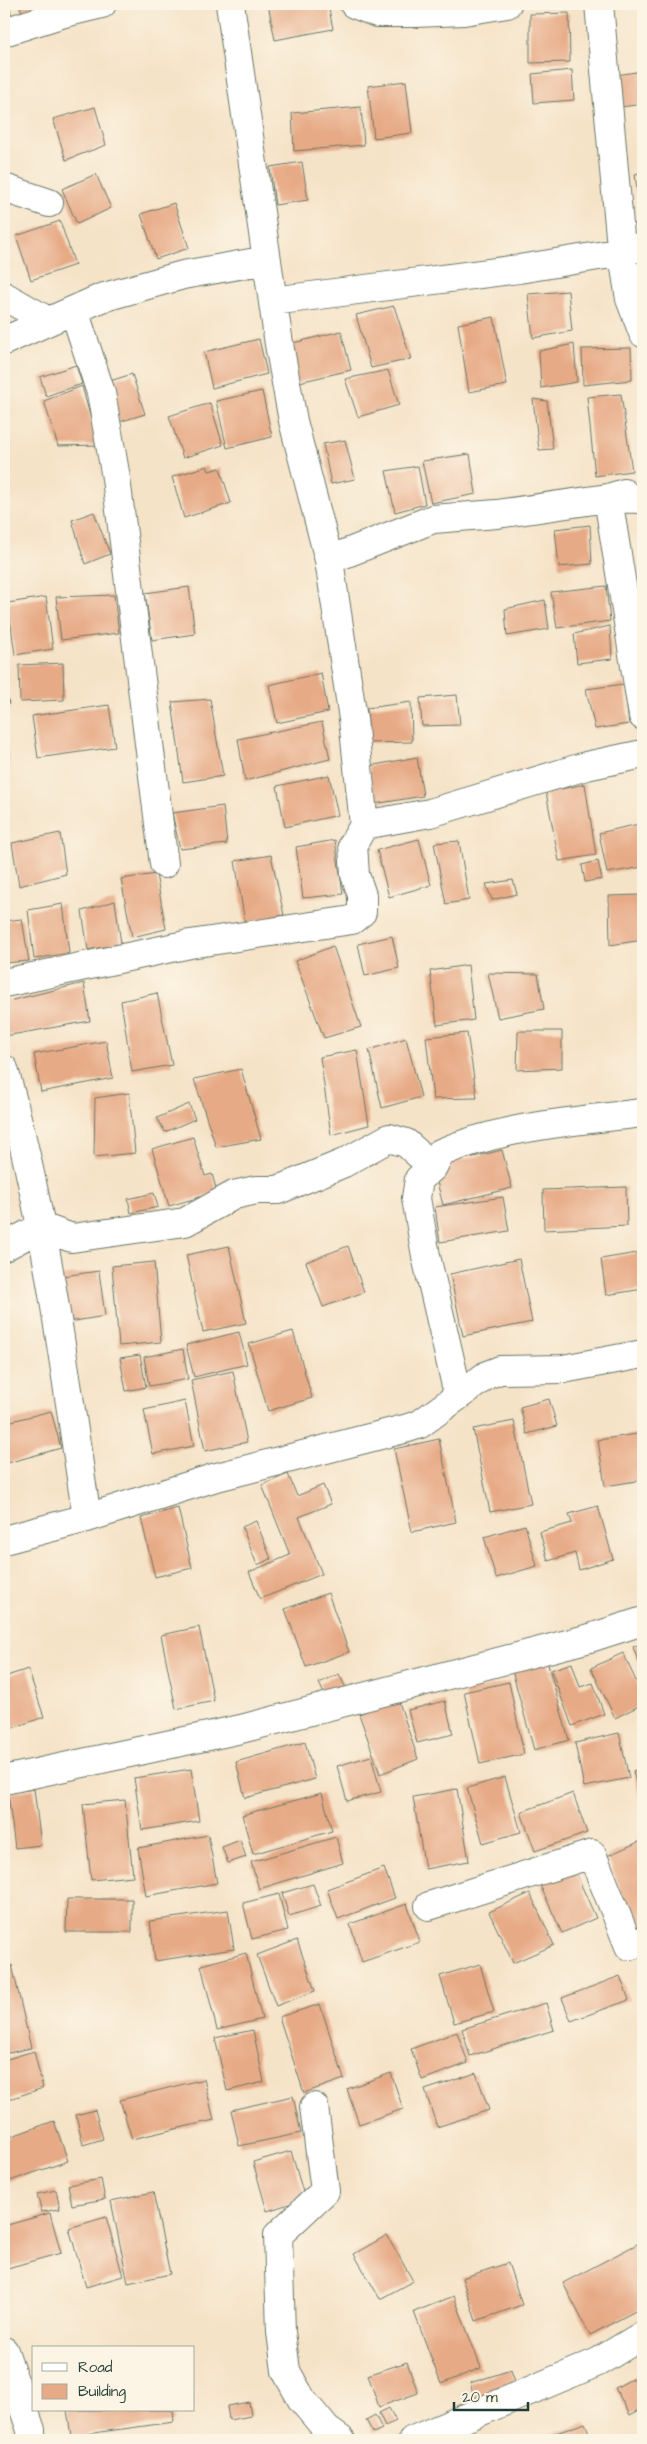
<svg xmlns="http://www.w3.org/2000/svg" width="647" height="2444" viewBox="0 0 647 2444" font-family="'Architects Daughter',sans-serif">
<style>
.building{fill:#e7aa86}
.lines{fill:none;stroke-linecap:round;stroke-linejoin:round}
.street-casing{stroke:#6a7768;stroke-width:30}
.street{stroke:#fff;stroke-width:28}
</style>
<rect width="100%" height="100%" fill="#fcf5e5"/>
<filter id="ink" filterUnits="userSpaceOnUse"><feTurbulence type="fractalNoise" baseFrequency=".02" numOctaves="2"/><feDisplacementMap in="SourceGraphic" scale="10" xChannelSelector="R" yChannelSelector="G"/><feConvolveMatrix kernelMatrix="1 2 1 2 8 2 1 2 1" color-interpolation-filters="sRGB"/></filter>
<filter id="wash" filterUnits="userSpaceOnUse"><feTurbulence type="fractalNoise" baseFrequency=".0096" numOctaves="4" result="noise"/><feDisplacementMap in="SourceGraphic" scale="20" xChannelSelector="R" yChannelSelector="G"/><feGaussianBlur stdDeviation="1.12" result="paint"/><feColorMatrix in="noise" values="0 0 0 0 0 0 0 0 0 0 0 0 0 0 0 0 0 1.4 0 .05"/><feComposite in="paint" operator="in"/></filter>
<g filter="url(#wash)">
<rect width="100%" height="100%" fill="#f5e3c8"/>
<g id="blocks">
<path class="building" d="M4,4h5l3,13 -8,2z
M19,4h27l-24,8z
M268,4h60l5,25 -58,11z
M569,13l1,49 -40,1v-49z
M572,70l2,30 -40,3 -2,-29z
M643,71v33l-22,3 -5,-32z
M406,81l6,52 -38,5 -6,-52z
M95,107l11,38 -40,15 -13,-41z
M361,107l3,38 -70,6 -2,-38z
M302,162l6,38 -33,5 -5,-38z
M643,172v42h-3l-5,-40z
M96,174l15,34 -34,16 -15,-35z
M174,203l15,45 -33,11 -15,-45z
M60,221l15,44 -44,15 -15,-44z
M568,291l4,40 -39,7 -5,-44z
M394,306l17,53 -40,9 -15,-53z
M494,317l13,68 -38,7 -11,-68z
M341,331l10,39 -56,13 -6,-39z
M259,339l8,35 -55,14 -8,-36z
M574,344l3,38 -36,6 -2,-37z
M631,348l1,32 -49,5 -1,-36z
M76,365l6,19 -36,12 -6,-19z
M388,370l11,35 -41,12 -13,-38z
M132,374l13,40 -26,8 -12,-40z
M82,386l16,59 -40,1 -14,-45z
M262,391l10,46 -45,11 -11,-47z
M621,394l11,77 -37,5 -8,-79z
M533,399l14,2 6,48 -14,1z
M210,403l13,42 -40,13 -14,-42z
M345,440l10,39 -24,5 -8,-40z
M470,454l6,40 -45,9 -9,-42z
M207,466l2,5 11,-3 11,35 -47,15 -12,-41z
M418,466l7,38 -30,8 -9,-41z
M94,512l16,42 -25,10 -13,-44z
M590,525l2,39 -33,3 -4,-38z
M606,586l4,35 -53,7 -6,-36z
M189,587l6,47 -43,6 -7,-47z
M114,595l5,38 -58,7 -5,-43z
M46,597l7,52 -38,6 -7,-52z
M545,600l4,29 -42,7 -2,-27z
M610,626l2,33 -35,4 -3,-29z
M63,663l1,37 -44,2 -1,-37z
M321,673l7,39 -51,11 -8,-38z
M4,679l5,25 -5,1z
M624,684l5,40 -34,5 -9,-40z
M457,695l3,30 -38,1 -2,-28z
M210,699l13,77 -40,6 -11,-80z
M411,702l1,40 -43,1 -2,-35z
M109,705l6,42 -77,11 -6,-42z
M322,722l8,37 -85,22 -7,-42z
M4,738l5,24 -5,1z
M417,757l6,39 -49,8 -5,-38z
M329,775l9,40 -53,12 -8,-41z
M585,784l11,71 -37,6 -13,-69z
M223,806l4,38 -47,5 -8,-36z
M643,823v44l-36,6 -8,-40z
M60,833l6,41 -47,12 -7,-43z
M419,839l12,46 -42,12 -12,-47z
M335,840l8,54 -40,4 -7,-51z
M459,841l10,59 -23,4 -12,-61z
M271,855l13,60 -39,8 -10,-62z
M598,861l4,18 -17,3 -3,-17z
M156,874l10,55 -34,8 -11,-58z
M513,880l4,14 -25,6 -6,-16z
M643,895v45l-33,5 -1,-49z
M115,901l6,43 -33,6 -6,-39z
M63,904l6,49 -35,6 -6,-49z
M22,919l7,42 -25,2v-42z
M392,936l7,32 -34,8 -7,-32z
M333,946l28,81 -37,11 -29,-77z
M468,965l6,55 -37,5 -7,-54z
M488,973l50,1 6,35 -46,9z
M84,983l6,38 -85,15 -1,-34z
M157,993l15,72 -40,7 -11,-71z
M518,1031h44v37l-45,2z
M467,1033l10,65 -44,1 -7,-62z
M406,1038l15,59 -39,11 -13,-58z
M106,1041l7,37 -72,14 -7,-38z
M357,1050l12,75 -38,10 -11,-78z
M241,1069l20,70 -45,8 -22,-68z
M129,1093l6,60 -41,4 1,-59z
M189,1104l6,15 -30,13 -8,-14z
M193,1137l12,39 7,-2 5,18 -48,14 -17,-57z
M502,1150l10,38 -69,17 -10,-38z
M626,1187l1,39 -83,4 -1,-40z
M154,1193l4,14 -27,6 -3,-14z
M503,1197l6,34 -69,11 -5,-35z
M229,1246l17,77 -43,9 -17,-77z
M348,1246l16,46 -41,15 -17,-45z
M643,1252v37l-37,6 -5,-36z
M519,1259l13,63 -69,14 -13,-62z
M154,1262l7,80 -42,4 -7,-80z
M99,1271l6,45 -42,7 -7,-46z
M293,1331l19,67 -44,13 -19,-67z
M239,1332l8,32 -53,13 -8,-32z
M183,1349l5,30 -39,7 -5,-29z
M140,1355l6,32 -20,4 -6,-33z
M233,1371l14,71 -42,9 -14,-71z
M549,1399l8,27 -30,8 -7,-27z
M185,1401l9,45 -41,8 -9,-44z
M51,1411l10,37 -57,16v-41z
M514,1421l17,83 -41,8 -17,-83z
M643,1433v47l-38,6 -7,-46z
M439,1439l17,83 -44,10 -18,-83z
M288,1474l9,22 26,-11 8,19 -32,13 23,57 -62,25 -11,-27 41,-17 -28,-70z
M598,1506l15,53 -34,11 -4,-17 -27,8 -8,-29 32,-9 -3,-9z
M178,1508l14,60 -37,9 -14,-59z
M256,1521l15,38 -14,6 -15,-38z
M525,1525l12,41 -41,12 -12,-41z
M328,1593l21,59 -43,15 -21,-58z
M199,1627l15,74 -38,8 -15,-74z
M643,1643v31l-10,-27z
M623,1653l20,43v8l-28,14 -24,-50z
M546,1657l23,83 -35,10 -23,-83z
M572,1663l8,24 13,-4 11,31 -32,12 -21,-56z
M28,1669l16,48 -40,14v-54z
M339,1674l8,16 -20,10 -8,-17z
M509,1682l15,72 -44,10 -16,-72z
M398,1699l20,60 -38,15 -21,-60z
M445,1701l8,33 -36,9 -9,-33z
M619,1733l10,45 -45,9 -9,-44z
M305,1742l10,37 -70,19 -9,-36z
M371,1756l10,36 -34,9 -10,-35z
M643,1768v34l-2,1 -8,-32z
M191,1769l8,52 -57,9 -8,-52z
M505,1777l16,55 -38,11 -16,-55z
M34,1789l7,56 -26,3 -7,-55z
M457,1789l12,72 -44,8 -12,-72z
M322,1793l10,38 -79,23 -11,-39z
M573,1793l14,40 -52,18 -14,-39z
M125,1800l8,76 -42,4 -8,-76z
M208,1835l9,48 -71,13 -8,-48z
M336,1837l7,26 -84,26 -8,-27z
M240,1840l6,17 -18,6 -6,-16z
M643,1840v87l-6,3 -30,-74z
M384,1868l11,30 -57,21 -11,-30z
M574,1869l22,49 -34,15 -22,-48z
M313,1884l8,22 -32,10 -7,-23z
M530,1893l24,52 -41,18 -24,-51z
M279,1894l9,36 -36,9 -9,-36z
M67,1899h65v33h-66z
M407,1904l13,38 -58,20 -12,-38z
M228,1910l6,39 -79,12 -5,-40z
M297,1940l18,51 -39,15 -19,-51z
M246,1953l16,66 -45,11 -16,-65z
M480,1964l14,48 -40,11 -14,-47z
M12,1965l19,83 -27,6v-87z
M620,1976l9,24 -58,21 -9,-23z
M546,2003l8,27 -84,26 -8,-27z
M320,2004l24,75 -40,14 -25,-76z
M253,2030l11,52 -37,9 -12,-53z
M457,2032l11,31 -46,17 -11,-31z
M34,2051l9,37 -39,13v-41z
M391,2073l12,36 -44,15 -12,-35z
M476,2073l13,37 -52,17 -12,-37z
M204,2079l10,41 -82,19 -12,-39z
M293,2096l8,37 -62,13 -8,-36z
M95,2110l8,29 -20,6 -7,-30z
M54,2121l14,40 -64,22v-44z
M291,2151l14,48 -38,12 -14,-49z
M101,2179l4,20 -33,6 -4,-20z
M56,2190l4,19 -18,3 -5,-18z
M153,2192l17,82 -42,9 -17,-82z
M50,2213l11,40 -57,16v-43z
M106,2217l17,59 -37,11 -17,-59z
M387,2235l26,46 -33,18 -26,-45z
M641,2242l2,5v60l-53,28 -27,-52z
M508,2263l14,42 -46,16 -14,-43z
M454,2296l27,72 -40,16 -27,-72z
M407,2362l11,31 -39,14 -11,-32z
M511,2370l6,17 -42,12 -5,-16z
M643,2373v35l-13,7 -15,-27z
M249,2402l2,14 -22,4 -2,-14z
M389,2408l7,13 -11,5 -6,-13z
M67,2410h106l1,12 -103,14z
M375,2415l7,14 -9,4 -7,-13z
M585,2423l7,17h-50v-2z"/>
</g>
</g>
<g filter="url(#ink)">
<use href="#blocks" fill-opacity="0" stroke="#6a7768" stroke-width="1"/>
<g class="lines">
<g class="street-casing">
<path id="street" d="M230,4l49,340 14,77 36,139 24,159 11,106
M354,4l23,9h38l49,-2 43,-7
M599,4l21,232 10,63 13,34
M4,32l57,-18 41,-10
M4,188l45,15
M4,296l44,25
M273,301l246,-32 104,-17 20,-6
M74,310l27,83 15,85 48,386
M4,341l97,-43 82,-23 84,-15
M624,493l-16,5 35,218
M329,560l104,-41 64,-5 111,-16 35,1
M4,983l186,-39 162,-24 10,-8v-17l-7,-20 -2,-31 11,-19 66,-12 156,-47 57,-12
M4,1069c42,147 60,298 83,449
M4,1247l37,-20 31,11 113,-16 49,-27 22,-5h22l66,-27 45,-25 17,5 27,24
M458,1394l-32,-138 -10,-58 3,-19 14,-12 7,-14c63,-27 136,-32 203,-40
M4,1540l83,-22 126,-40 195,-50 12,-4 67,-49 13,-5 63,-1 80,-15
M4,1780l237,-51 349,-91 53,-17
M429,1906l163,-52 37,92 14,-5
M314,2107l11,84 -47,44 3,97 5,39 16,29 25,30 14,10
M4,2351l27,79v10
M413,2440l185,-78 45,-27"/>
</g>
<use href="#street" class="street"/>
</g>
</g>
<rect width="647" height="2444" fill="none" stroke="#fcf5e5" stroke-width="20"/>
<rect x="32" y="2346" width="162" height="65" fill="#fcf5e5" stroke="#a4ab9e"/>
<rect x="42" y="2363" width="25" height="8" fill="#ffffff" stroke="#a4ab9e"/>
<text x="78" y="2372" font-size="15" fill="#1f3d34">Road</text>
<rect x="42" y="2384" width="25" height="15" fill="#e7aa86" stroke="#a4ab9e"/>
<text x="78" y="2396" font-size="15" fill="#1f3d34">Building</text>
<path d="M454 2402v8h74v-8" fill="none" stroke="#1f3d34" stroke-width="2.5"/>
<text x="462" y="2402" font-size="15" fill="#1f3d34" stroke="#fcf5e5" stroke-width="4" paint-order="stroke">20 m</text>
</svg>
